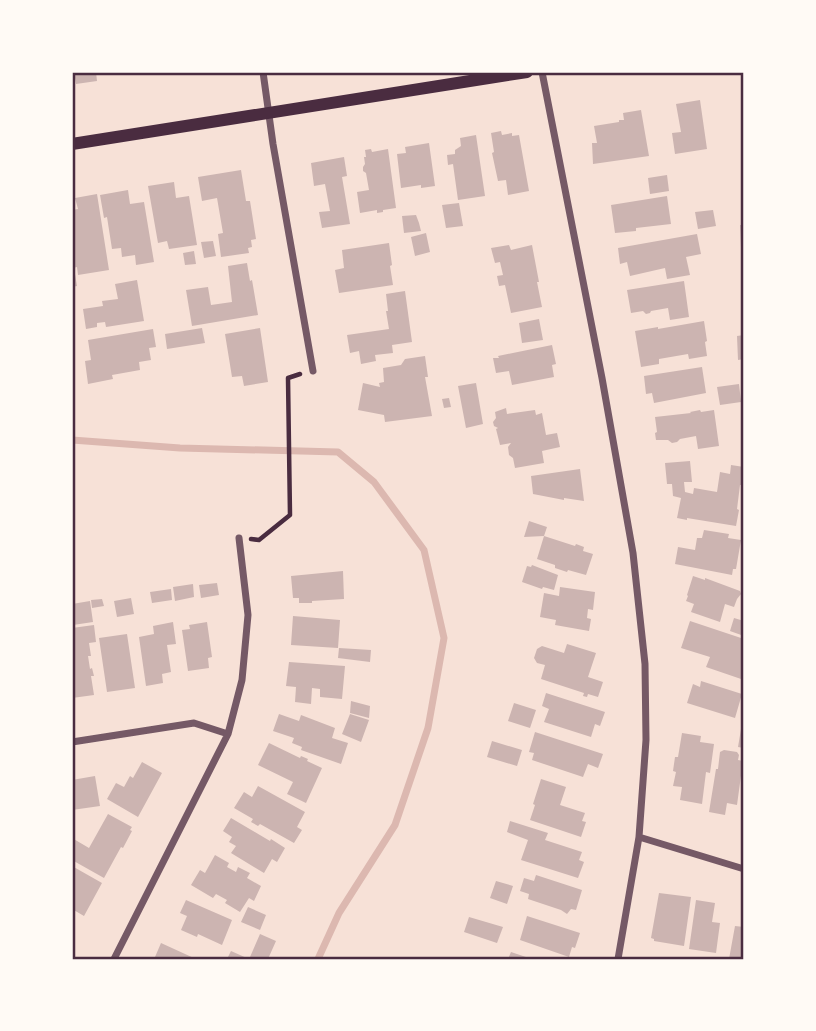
<svg xmlns="http://www.w3.org/2000/svg" width="816" height="1031" viewBox="0 0 816 1031" font-family="'Public Sans',sans-serif">
<style>
.lines{fill:none;stroke-linecap:round;stroke-linejoin:round}
.stream{stroke:#dcb8b0;stroke-width:7}
.building{fill:#ccb4b1}
.path{stroke:#4a2c40;stroke-width:4.5}
.minor{stroke:#755966;stroke-width:7}
.secondary{stroke:#4a2c40;stroke-width:12}
.neatline{fill:none;stroke:#4a2c40;stroke-width:2.5}
</style>
<rect width="100%" height="100%" fill="#f7e1d7"/>
<g class="lines">
<path class="stream" d="M72,440l108,8 158,4 36,30 50,68 20,88 -16,90 -33,97 -56,88 -21,46"/>
</g>
<path class="building" d="M74,72h22l1,9 -21,3z
M700,100l7,49 -32,5 -3,-21 9,-1 -5,-28z
M641,110l8,46 -56,8 -1,-21h5l-3,-17 25,-4v-2h5l-1,-7z
M501,131l1,4 10,-2v3l7,-1 10,56 -21,4 -2,-15 -8,1 -6,-28 2,-1 -3,-19z
M476,135l9,61 -27,4 -5,-36 -5,1 -1,-10 8,-1v-4l6,-4 -1,-8z
M429,143l6,43 -14,2v-3l-20,3 -4,-34 9,-1 -1,-6z
M371,149l1,3 16,-3 8,59 -13,2v2l-6,1v-3l-17,3 -3,-21 12,-2 -3,-17 -3,-2v-4l2,-3 -1,-7h2l-1,-7z
M344,157l3,19 -5,1 8,47 -28,4 -3,-16 11,-1 -5,-27 -11,2 -3,-23z
M241,170l5,31h4l6,38 -5,1 1,7 -4,1 1,5 -28,4 -3,-23 5,-1 -6,-35 -15,3 -4,-24z
M667,175l2,16 -19,3 -2,-16z
M174,182l2,16 13,-2 8,49 -28,4 -2,-8 -9,2 -10,-57z
M128,190l2,14 14,-2 10,60 -18,3 -1,-10 -13,2 -1,-9 -9,1 -5,-32 -3,1 -4,-23z
M97,194l12,76 -31,5 -1,-8 -4,1 -1,-5v-53l6,-1 -3,-11z
M667,196l4,28 -35,4v3l-21,2 -4,-28z
M459,203l4,23 -17,2 -4,-23z
M713,210l3,16 -18,3 -3,-17z
M416,215l3,8 2,8 -17,2 -2,-17z
M740,225h4v21l-3,1z
M426,233l4,19 -15,4 -4,-19z
M697,234l4,20 -15,3 4,18 -23,4 -2,-11 -35,8 -3,-14 -7,2 -2,-16z
M213,241l3,15 -12,2 -3,-16z
M389,243l3,22 -2,1 3,19 -54,8 -4,-23 9,-2 -2,-18z
M509,245l2,5 21,-5 7,37h-2l5,25 -31,6 -6,-28 -6,1 -2,-10 6,-1 -3,-13 -5,1 -4,-15z
M194,251l2,13 -11,1 -2,-12z
M247,263l3,18 2,-1 6,35 -66,11 -6,-36 22,-3 3,18 21,-3 -4,-36z
M74,268l3,18 -5,1v-18z
M137,280l7,41 -38,6 -1,-5 -8,1v4l-11,2 -3,-20 20,-3 -1,-5 16,-2 -3,-15z
M684,281l5,36 -19,3 -2,-12 -17,3 -1,2 -4,1 -3,-3 -12,2 -4,-23z
M405,291l7,51 -20,3 1,8 -18,2 1,6 -15,3 -2,-13 -9,2 -3,-18 42,-6 -3,-18h2l-2,-17z
M539,319l4,21 -21,3 -3,-20z
M704,321l3,20 -2,1 2,14 -18,3 -1,-5 -29,5v5l-18,3 -6,-36 23,-4v2z
M202,328l3,15 -38,6 -2,-15z
M260,328l8,54 -24,4 -2,-10 -10,1 -7,-43z
M153,329l3,18 -7,1 2,12 -12,2 1,8 -28,5 1,4 -25,5 -3,-23 6,-1 -3,-20z
M744,335v24l-6,1 -1,-24z
M552,345l4,19 -4,1 2,12 -42,8 -3,-14 -13,2 -3,-15h6l-1,-2z
M425,356l3,21h-3l7,39 -47,6 -1,-7 -26,-5 5,-27 17,4 -1,-4 5,-1 -1,-14 18,-3 4,-6z
M702,367l4,26 -52,10 -2,-10 -6,1 -2,-18z
M476,383l7,41 -17,4 -8,-42z
M739,384l2,18 -21,3 -3,-18z
M449,398l2,9 -7,1 -2,-9z
M506,408l1,6 28,-4 1,5 6,-2 4,22 11,-2 3,14 -18,4 2,12 -29,5 -2,-10 -4,-3 -1,-8 3,-4 -11,2 -4,-16 2,-1 -4,-2 -1,-4 3,-4 -1,-6z
M700,410l1,2 13,-2 5,36 -21,3 -2,-13 -16,3 -3,3 -5,1 -4,-3h-12l-1,-7 2,-1 -2,-15 36,-4 -1,-1z
M690,461l2,21h-8l1,10 8,2 1,-6 23,4 3,-20 10,2 1,-9 13,2 -1,18h-3l-3,24 2,1 -3,16 -49,-8v2l-10,-2 4,-20 -8,-2 -1,-12h-5l-2,-21z
M580,469l4,32 -20,-3v2l-31,-6 -2,-18z
M529,521l18,6 -3,9 -20,1z
M704,530l25,4 -1,4 13,2 -5,29h-3l-1,6 -57,-11 3,-17 17,3 2,-12h5z
M544,536l31,10 1,-2 8,3 -1,4 10,3 -7,21 -18,-5 -1,2 -12,-4v-3l-18,-6z
M532,565l26,10 -4,15 -11,-3 -1,2 -20,-7 5,-16 4,1z
M343,571l1,28 -32,2v2h-13v-5h-6l-2,-22z
M693,576l12,4v-2l35,13 1,3 -4,5 -3,8 -9,-3 -5,18 -29,-10 3,-8 -8,-3 2,-5 -1,-1z
M217,583l2,12 -18,3 -2,-13z
M193,584l1,13 -19,4 -2,-14z
M560,587l35,5 -2,18 -5,-1 -1,9 4,1 -2,12 -34,-6 1,-5 -16,-3 4,-24 15,3z
M171,589l1,11 -20,3 -2,-11z
M131,598l3,16 -17,3 -3,-16z
M102,599l2,7 -12,2 -1,-8z
M90,601l3,21 -20,3 -1,-21z
M293,616l47,4 -2,28 -47,-3z
M734,618l10,3v15l-14,-5z
M690,621l54,18v41l-38,-13 4,-10 -29,-9z
M173,622l3,22 -9,1 4,27 -9,2 1,9 -17,3 -7,-49 15,-3 -1,-8z
M207,622l5,35 -4,1 1,10 -21,3 -6,-41 8,-1 -1,-4z
M94,625l2,17 -7,1 2,13h-3l2,13 2,-1 2,8h-3l3,19 -22,3v-70z
M127,634l8,54 -28,4 -8,-54z
M567,644l29,9 -8,24 15,5 -5,15 -10,-3 -1,3 -4,-1 1,-3 -43,-14 4,-14 -8,-2 -3,-5 3,-9 5,-3 22,7z
M339,648l32,2 -1,12 -32,-4z
M289,662l56,4 -3,33 -22,-2v-8l-8,-1 -1,16 -16,-2 1,-15 -10,-1z
M701,681l41,13 -7,24 -48,-15 6,-19 7,3z
M546,693l59,19 -5,14 -5,-2 -4,13 -47,-15 5,-13 -7,-3z
M351,701l19,5 -1,12 -19,-5z
M514,703l22,7 -6,18 -22,-7z
M279,714l20,7 2,-6 34,13 -3,10 16,5 -7,21 -40,-14 1,-3 -10,-4 2,-5 -21,-7z
M350,714l19,6 -8,22 -19,-8z
M741,729h3v19l-6,-1z
M535,732l68,22 -5,14 -10,-4 -5,13 -51,-17 2,-7 -5,-1z
M682,733l19,3 -1,6 14,2 -4,29 -4,-1 -4,32 -22,-4 2,-13 -9,-1 3,-14 -3,-1 2,-14h3z
M492,741l30,9 -5,16 -30,-9z
M269,743l31,15 1,-2 7,3 -1,2 15,7 -16,35 -19,-9 6,-12 -35,-17z
M724,750l13,2 2,3 -1,5 5,1 -6,44 -10,-2 -2,12 -16,-3 7,-43h2l2,-17z
M142,762l20,11 -24,44 -31,-18 9,-16 8,4 6,-11 3,2z
M95,776l5,30 -28,4v-30z
M541,779l25,8 -6,18 25,8 -3,8 4,1 -5,15 -51,-17 5,-15 -2,-1z
M258,786l47,26 -8,15 5,3 -8,13 -34,-19 -2,2 -7,-4 2,-3 -19,-11 10,-16 8,5z
M108,814l24,13 -2,3 2,1 -9,17 -2,-1 -17,31 -32,-18v-22l17,10z
M231,818l39,23 1,-2 14,9 -8,14 -5,-3 -8,14 -33,-20 5,-7 -7,-4 3,-5 -9,-6z
M510,821l38,12 -3,7 37,12 -3,8 5,2 -6,16 -57,-18 7,-20 -21,-8z
M215,855l14,8 -2,4 9,5 2,-5 12,6 -3,5 14,8 -7,15 -5,-3 -9,14 -15,-9 2,-3 -11,-6 -3,4 -22,-13 9,-15 5,3z
M72,866l30,17 -18,33 -12,-7z
M536,875l46,15 -6,20 -5,-1 -4,5 -6,-4 -33,-11 1,-5 -9,-3 4,-13 10,3z
M496,881l17,5 -6,18 -17,-6z
M659,893l32,4 -7,49 -30,-5v-2l-3,-1z
M186,900l46,20 -10,25 -24,-11 -1,3 -16,-7 6,-14 -7,-3z
M696,900l19,3 -3,19 8,1 -4,30 -27,-4z
M248,907l18,8 -6,15 -19,-8z
M527,916l53,17 -5,15 -3,-1 -3,10 -49,-17z
M469,917l34,10 -6,16 -33,-11z
M735,926l9,1v32h-15z
M260,934l16,7 -8,18h-13l-5,-2z
M161,943l35,16h-37l-4,-2z
M231,951l18,8h-22z
M511,952l21,7h-24z"/>
<g class="lines">
<path class="path" d="M251,539l8,1 31,-25 -2,-137 12,-4"/>
<path class="minor" d="M263,72l10,72 40,227
M542,72l60,306 31,175 12,111 1,76 -7,97 -21,122
M72,742l122,-19 34,11
M639,837l105,32
M114,959l114,-225 14,-54 6,-65 -9,-77"/>
<path class="secondary" d="M72,144l455,-72"/>
</g>
<rect width="816" height="1031" fill="none" stroke="#fffaf5" stroke-width="147"/>
<rect x="74" y="74" width="668" height="884" class="neatline"/>
</svg>
